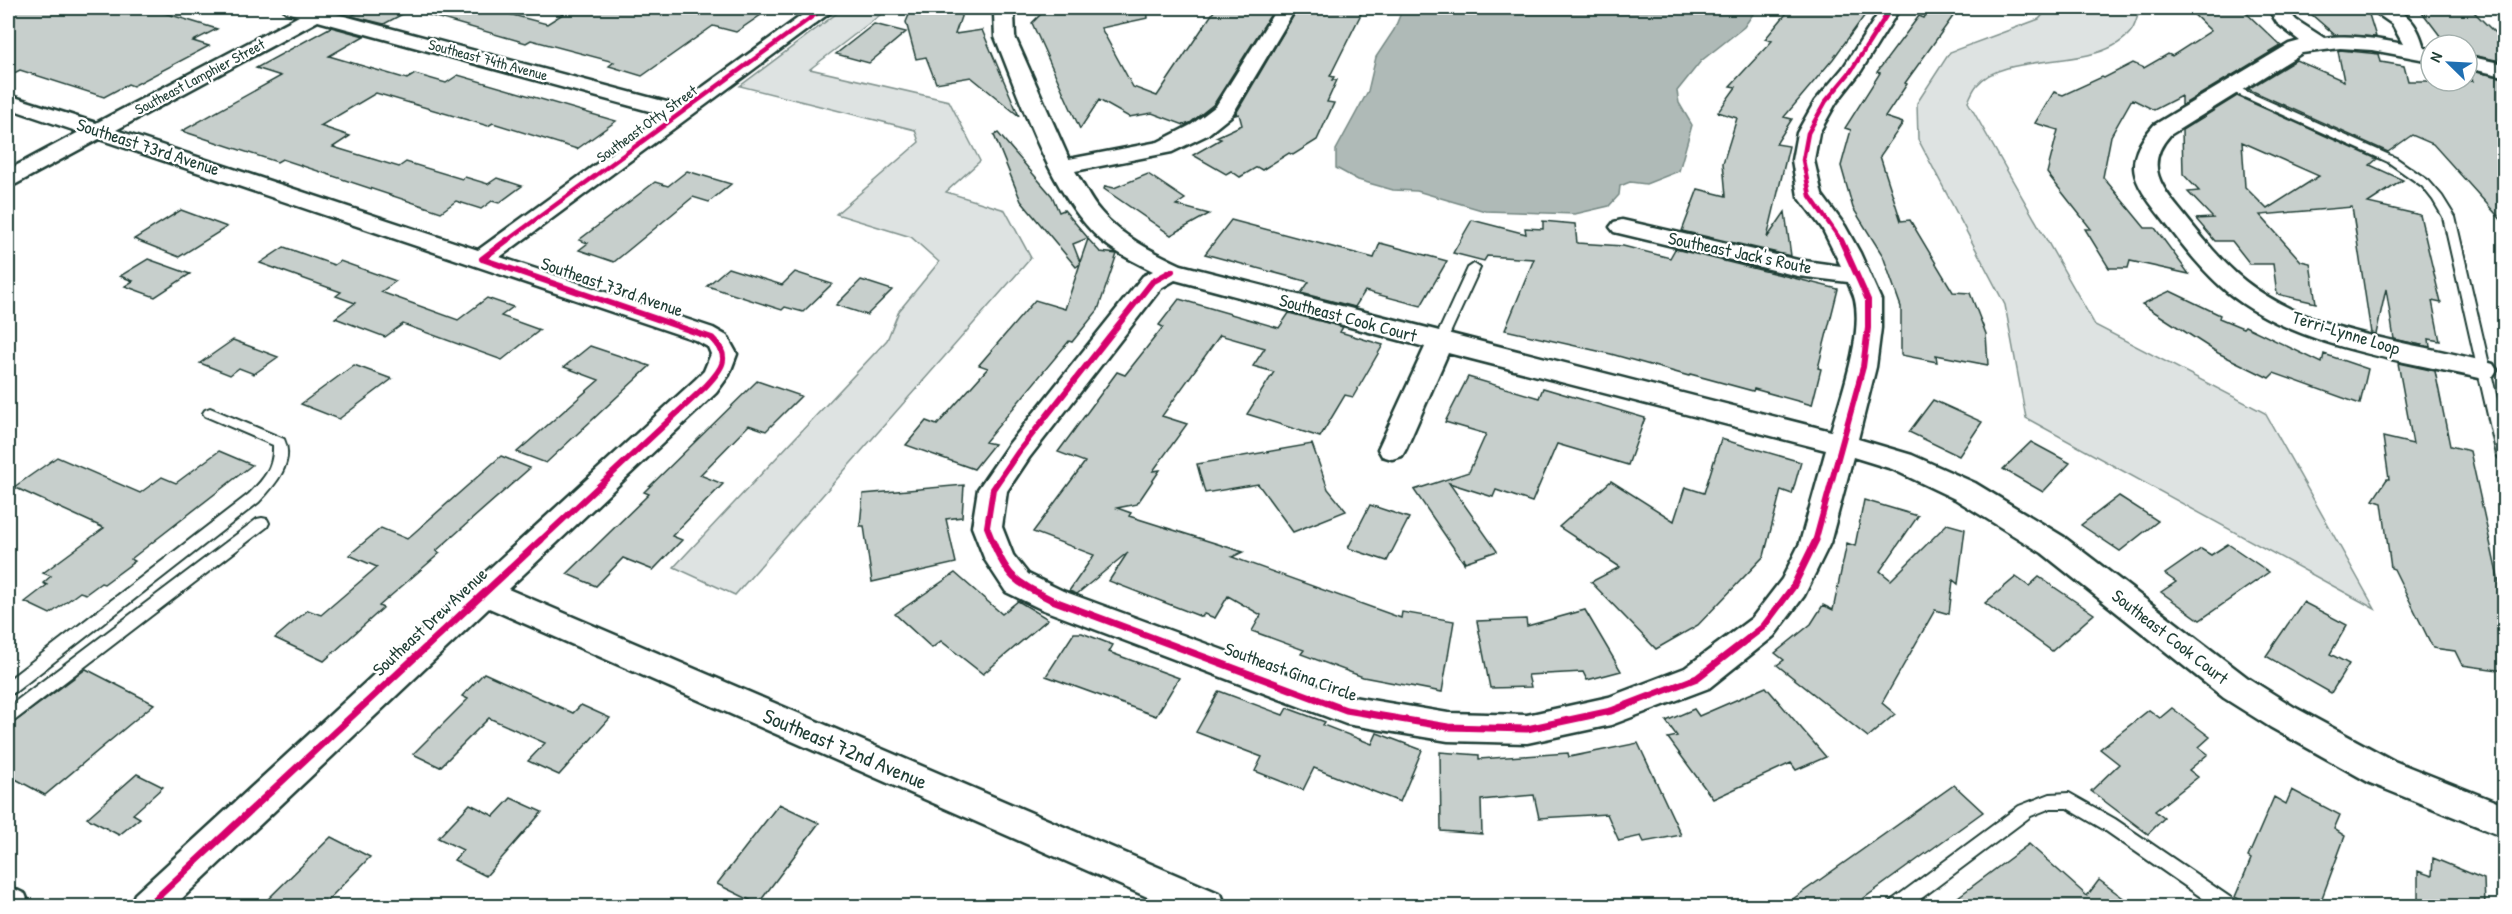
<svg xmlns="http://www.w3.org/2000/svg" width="2512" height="914" viewBox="0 0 2512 914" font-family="'Patrick Hand',sans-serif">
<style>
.green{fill:#dee3e2;stroke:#7e908b;stroke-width:1.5}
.water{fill:#afbab7;stroke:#758883;stroke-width:1.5}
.building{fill:#c7cfcc;stroke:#1f3d34;stroke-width:1.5;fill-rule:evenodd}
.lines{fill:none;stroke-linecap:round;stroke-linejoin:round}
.lane-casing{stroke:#1f3d34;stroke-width:4}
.street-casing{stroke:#1f3d34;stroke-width:5}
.lane{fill:#fff;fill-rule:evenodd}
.street{fill:#fff;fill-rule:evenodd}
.cycleway-far2-casing{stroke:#fff;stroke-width:8}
.cycleway-far1-casing{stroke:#fff;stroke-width:10}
.cycleway-casing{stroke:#fff;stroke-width:10}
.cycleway-far2{stroke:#d6006c;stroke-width:4.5}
.cycleway-far1{stroke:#d6006c;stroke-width:6}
.cycleway{stroke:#d6006c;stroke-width:7}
.labels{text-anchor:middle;stroke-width:4.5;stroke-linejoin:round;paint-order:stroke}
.far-street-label{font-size:15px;fill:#1f3d34;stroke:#fff}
.street-label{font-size:18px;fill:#1f3d34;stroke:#fff}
.near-street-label{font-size:21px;fill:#1f3d34;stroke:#fff}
</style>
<rect width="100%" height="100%" fill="#fff"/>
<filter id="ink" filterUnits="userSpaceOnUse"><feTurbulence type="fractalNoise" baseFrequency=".0167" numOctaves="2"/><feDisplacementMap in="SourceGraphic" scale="12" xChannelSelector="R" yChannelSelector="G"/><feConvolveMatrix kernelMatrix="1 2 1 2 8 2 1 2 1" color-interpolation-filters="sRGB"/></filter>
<g filter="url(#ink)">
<path class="green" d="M844,8h45l-79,61 139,32 31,60 -34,31 59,18 26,48 -296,337 -61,-28 213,-227 12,-29 40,-49 -28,-25 -75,-23 83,-72 -4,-12 -175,-44z
M2049,8h91c-2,6 -4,16 -8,22 -31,44 -126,19 -155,55 -4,5 -7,12 -9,17l127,223 170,88 110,196 -349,-191 -21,-113 -87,-166 -1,-36 33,-51 89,-33z"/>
<path class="water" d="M1403,8h359l-7,3 -11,16 -43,34 -24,30 2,12 13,22 -13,46 -33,13 -16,-2 -10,4 -1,9 -10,11 -34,8 -90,-3 -68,-20 -24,-1 -35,-10 -22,-12v-18l32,-59 8,-34 18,-27z"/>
<path class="building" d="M8,8h140l69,21 -24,12 16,5 -76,40 -5,-2 -24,13 -84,-27 -12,6z
M366,8h48l-30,16 -33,-8z
M426,8h60l61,16 19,-12 1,-4h204l-35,24 -23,-6 -71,50 -33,-10 5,-4 -83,-22 -5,3 -101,-29z
M912,8h52l-9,26 27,-4 37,86 -48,-39 -35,6 -10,-26 -10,2 -10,-37z
M1047,8h100l1,10 -47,10 32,59 24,9 59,-88h59l-61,96 -24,19 -6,2 -32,-12 -23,4 -30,-17 -19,29 -48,-106z
M1298,8h66l-34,68 4,1 -2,3h5l-10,22 7,1 -17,37 -24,15 -4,-2 -27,17 -5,-3 -17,10 -9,-6 -5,3 -33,-19 28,-16 -5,-2 26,-12 -3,-11 -4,1z
M1791,8h79l-37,51 -49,58 8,2 -16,25 13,2 -22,92 18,-26 6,44 -109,-25 16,-42 28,7 -3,-33 14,-45 -19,-6 18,-25 -6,-1 42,-45 -7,-2z
M1930,8h29l-54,75 2,1 -22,33 18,6 -23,33 21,65 9,-1 43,72 17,1 16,41 2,31 -52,-10 1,7 -36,-7v-48l-18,-51 -30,-48 -12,-42 10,-36 -6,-2 35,-55 -3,-1 42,-56 5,2z
M2187,8h54l40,38 -100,60v-10l-27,14 -22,-11 -21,37 -8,41 42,51h10l34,46 -59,-13 -2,7h-19l-24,-39h6l-44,-56 11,-43 -23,-7 19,-31 9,3 39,-18 2,1 29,-15 11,5 24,-14 4,2 39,-25z
M2304,8h63l9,29 -41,-2z
M2419,8l54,3 32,32v19l-38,-8v-9h-20z
M874,24l32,8 -37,31 -33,-9z
M331,27l33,9 -35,20 78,23 8,-5 31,9 12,-8 158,46 -39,28 -84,-26 -5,3 -112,-33 -56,33 30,10 -17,11 66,20 7,-5 56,17 3,-2 23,7 9,-6 25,8 -23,17 -7,-2 -11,8 -25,-8 -15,11 -159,-53 -5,3 -95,-31 99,-55 -25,-8z
M2340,50l39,4 2,8 23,4 4,15h65l-6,-11 38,8v146l-72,-80 -21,-9 -24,17 -140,-63 48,-29 48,21 -6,-30z
M2237,96l140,63 -7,6 33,15 -35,23 52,12 21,88 -9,-2 8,40 -11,-2 1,8 -36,-8 -8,-50 -10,45 -5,-1 -19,-126 -92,8 41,46 9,2 6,40 -39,-9 -4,-30h-23l-18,-23h-17l-19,-22 17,-1 -25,-26 11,-1 -16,-17 -1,-44zM2242,142l77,34 -52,33 -22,-22z
M998,133l54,63 7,16 5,-2 24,28 -15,6 7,18 8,-23 12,13 17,2 -19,56 -26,32 -3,-1 -84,101 9,2 -20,25 -68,-24 20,-24 11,4 51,-57 -9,-3 56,-65 30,9 15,-45 -4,3 -55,-66 -27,-66z
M687,171l44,13 -22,18 -16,-5 -79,65 -35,-12 9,-7 -9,-3 76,-58 13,4z
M1148,174l37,25 -9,6 33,9 -38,21 -67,-46 1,-3 9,2z
M181,210l46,17 -48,30 -45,-18z
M1231,220l143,38 6,-15 67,18 -26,45 -56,-15 -10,16 -54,-14 8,-11 -104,-28z
M1472,220l54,14 -1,-6 18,1v-8l32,3 2,19 46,3 47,12 5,-9 163,40 -20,79 3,1 -9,36 -58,-16 -1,2 -63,-17 -1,2 -78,-22 -106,-24 29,-71 -47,-3 -3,5 -31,-8z
M284,247l50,18 6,-4 56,20 -15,11 77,28 29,-22 26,9 -12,9 39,14 -38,30 -99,-36 -18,13 -50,-19 20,-15 -19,-7 5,-4 -81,-29z
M148,259l42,15 -35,23 -30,-11 8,-5 -13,-5z
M728,268l54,17 13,-13 37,12 -29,28 -18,-5 -3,3 -75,-24z
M861,280l31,10 -25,25 -31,-10z
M2170,291l50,24 -1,3 24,10 2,-2 77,37 2,-9 44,15 -8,35 -86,-31 -5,5 -51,-25 -76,-49z
M1179,299l100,29 10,-15 54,14 -3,5 43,13 -30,52 -8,-2 -25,42 -73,-23 27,-42 -21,-6 12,-18 -45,-13 -58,81 25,8 -34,47 7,-1 -23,34 -20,4 14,5 -2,3 114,36 -11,5 169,61 1,-6 52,9 -12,71 -79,-15 -62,-23 3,-4 -52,-19 9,-16 -33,-19 -13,22 -11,-4 -2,3 -93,-36 19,-29 -51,42 -8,-3 25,-36 -61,-23 52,-70 -27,-10 59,-80 8,3 38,-48 -4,-2z
M233,340l45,17 -24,17 -15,-6 -9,7 -30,-12z
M590,346l60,20 -104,97 -29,-11 82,-72 -35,-13z
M2398,363l37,8 15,75 20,5 35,159v61l-43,-6 -7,-14 -22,-3 -39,-79 -3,-1 -9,-65 -9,-3 14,-21h2l-6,-42 30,7z
M354,365l38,14 -53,40 -38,-15z
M1468,377l71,21 4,-10 102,30 -17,47 -71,-21 -25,58 -36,-12 -3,7 -44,-14 48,68 -32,11 -1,-4v5l-50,-73 55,-18 17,-38 -41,-12z
M757,381l44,15 -35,35 -17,-6 -49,50 23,9 -51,52 10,4 -29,30 -30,-12 -27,28 -29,-12 82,-80 -5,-2z
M1933,400l49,22 -23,34 -50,-24z
M1721,439l80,23 -9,32 -11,-4 -17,66 -66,69 -42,24 -65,-67 29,-15 -61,-40 52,-46 63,40 11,-34 19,6z
M2031,442l39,21 -27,29 -40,-23z
M1312,444l16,45 18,22 -53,21 -35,-48 -53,9 -8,-29z
M219,451l33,14 -121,94 4,2 -31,23 -3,-1 -15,11 -6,-2 -30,22 -25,-12 22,-17 -4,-2 8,-7 -8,-3 61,-45 -90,-41 43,-30 83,36 22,-16 14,6z
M501,456l29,12 -94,83 4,2 -61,53 4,2 -59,53 -49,-23 33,-28 13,5 56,-48 -28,-12 32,-27 26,11z
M964,485l-2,32 -16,2 10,44 -84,19 -8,-56h-4l3,-32z
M2119,496l39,25 -38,30 -39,-26z
M1864,500l54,16 -38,55 11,9 56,-56 18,5 -7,55 -5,-4 -4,34 -14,-4 -53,93 13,11 -27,23 -91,-72 7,-5 -9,-7 36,-29 12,-19 10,5 14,-67 8,3z
M1370,505l39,13 -22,43 -39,-13z
M2228,544l41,28 -69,48 -39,-28 15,-10 -11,-8 36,-25 10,6z
M955,573l47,41 16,-13 30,18 -65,55 -42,-33 -9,7 -37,-34z
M2016,577l13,9 10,-9 55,37 -42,37 -67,-48z
M2303,602l44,23 -17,29 19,10 -18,29 -65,-37z
M1585,610l36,61 -34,9 -4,-8 -55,3 3,12 -41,1 -13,-67 49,-2 1,7z
M1074,633h8l31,12 -4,7 70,26 -23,38 -110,-40z
M86,669l68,35 -109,91 -37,-20v-48z
M484,673l89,40 8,-8 29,13 -51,57 -31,-14 17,-18 -56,-25 -49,49 -27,-13 55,-55 -6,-3z
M1766,687l60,70 -30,13 -5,-7 -78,36 -45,-61 9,-2 -11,-15 28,-12 5,7z
M1219,691l64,24 4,-7 38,14 -2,3 49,19 5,-11 45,17 -22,52 -86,-34 -11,22 -48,-19 7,-14 -66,-25z
M2172,708l38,29 -11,10 9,7 -19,16 9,7 -43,34 9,7 -16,16 -57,-43 28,-27 -19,-15 49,-39 11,8z
M1638,743l43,92 -37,7 -3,-6 -22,5 -12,-27 -68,4 -5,-23 -53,5 1,34 -41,-3 -1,-79 39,3v4l89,-6 1,4z
M137,774l26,13 -30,27 7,4 -21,17 -32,-17z
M1954,785l29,27 -130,94h-70z
M2292,790l48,25 -6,14 11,7 -26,70h-67l-17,-9 16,-38 -3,-2 26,-60 12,7z
M511,798l31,14 -56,64 -32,-16 9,-10 -25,-12 32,-34 24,12z
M779,804l40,19 -61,81 -41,-20z
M331,837l39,20 -48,49h-61z
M2029,844l58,52 12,-16 35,26h-188z
M2433,858l51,21 1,27h-67v-35l14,5z"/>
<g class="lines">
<g class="lane-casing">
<path id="lane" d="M2230,84l166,74 33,23 13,15 13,21 49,212v31l-5,-2 -2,-3 -54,-238 -10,-17 -11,-14 -34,-24 -162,-73 -1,-2z
M1474,264l6,4 -34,74 -2,3h-8l-2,-3 34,-74z
M210,408l74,31c11,24 -9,46 -25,63l-245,191 -6,1v-14l241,-186c15,-15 25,-26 24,-49l-68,-29 -2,-3 2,-3z
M262,518l5,1 2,4 -2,4 -253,194 -6,2v-16l249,-188z
M2069,793l46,26 119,81 3,6h-23l-111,-77 -36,-21h-16l-20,8 -120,90h-22l3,-6 127,-94 31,-12z"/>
</g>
<g class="street-casing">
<path id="street" d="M283,8h52l-2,5 345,92 134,-97h21l-2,4 -331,245 213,71 14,8 10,18 -8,21 -13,18 -208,196 713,305 5,12h-58l-679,-298 -315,298h-44l5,-12 561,-515 8,-8 7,-17 -3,-7 -13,-7 -596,-201 -83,45 -8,2v-16l71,-38 -71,-24v-13l88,28 203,-107 -13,-4zM318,21l346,94 -186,135 -362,-120z
M998,8h19l-3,6 1,23 54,122 89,-17 33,-17 25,-19 61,-98h19l-64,107 -25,20 -35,17 -97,19c8,13 15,29 25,40 21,25 51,40 81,54l650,166c10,-35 32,-95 24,-131 -1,-6 -5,-12 -7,-18l-50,-6 -184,-44 -4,-5 4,-5 8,-2 176,40 43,6 -19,-38 -24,-32 -6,-36 5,-27 18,-32 28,-33 39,-60h18l-39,63 -25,32 -17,30 -5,27 8,35 23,31 15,27 21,47v28l-5,39 -18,72 54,16 63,28 89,54 184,141 46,29 100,54 110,44v32l-134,-54 -100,-56 -46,-29 -182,-145 -87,-54 -63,-30 -39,-12 -23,86 -26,53 -30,40 -65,52 -98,37 -84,18 -79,-2 -102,-17 -305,-115 -35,-17 -21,-32 -13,-33 6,-38 31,-45 134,-168 10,-5c-18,-9 -37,-18 -52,-31 -51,-45 -80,-140 -106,-203l-1,-23zM1175,280l250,67 -47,102 4,7 10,3 10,-3 4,-7 42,-96 378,97 -26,93 -18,36 -30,39 -67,50 -76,29 -82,18 -79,-2 -101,-17 -284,-105 -35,-17 -15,-19 -11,-28 5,-36 22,-33 132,-170z
M2268,8h18l10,12 28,18c27,-4 52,1 79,6l-11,-20 -23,-16c31,-3 47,9 55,40l7,1v12l-59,-11 -32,-2 -38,5 -132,82c-25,28 -11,50 10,75 20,25 40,51 65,71 70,55 165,59 248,83l4,6 -4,6 -9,3c-83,-19 -189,-32 -257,-87 -26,-22 -46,-49 -67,-76 -27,-35 -39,-53 -6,-91l135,-81 11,-3 -23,-18z
M2467,56l37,8v12l-37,-8z
M8,886l17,8 5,12h-22z"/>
</g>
<use href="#lane" class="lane"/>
<use href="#street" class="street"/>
<g class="cycleway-far2-casing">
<path id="cycleway-far2" d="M505,242l319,-234
M1842,242l-32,-46 -7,-36 5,-27 18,-32 25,-30 40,-63"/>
</g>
<g class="cycleway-far1-casing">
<path id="cycleway-far1" d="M482,259l25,-19
M482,259l230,79c20,19 10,31 -6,48l-167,156
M993,542l-6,-15 6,-38 26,-38 133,-169 20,-11
M1815,542l48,-175 5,-39v-28l-27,-60"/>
</g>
<g class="cycleway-casing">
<path id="cycleway" d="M992,540c16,39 24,42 60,60l294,110 102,17 79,2 84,-18 86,-33 66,-51 30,-40 23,-47
M148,906l393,-366"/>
</g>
<use href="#cycleway-far2" class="cycleway-far2"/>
<use href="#cycleway-far1" class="cycleway-far1"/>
<use href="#cycleway" class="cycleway"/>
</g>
</g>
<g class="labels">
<g class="far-street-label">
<text transform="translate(488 60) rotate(15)" y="5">Southeast 74th Avenue</text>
<text transform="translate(200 77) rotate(-28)" y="5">Southeast Lamphier Street</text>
<text transform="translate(647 124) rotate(-36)" y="5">Southeast Otty Street</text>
</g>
<g class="street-label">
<text transform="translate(148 147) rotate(18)" y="6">Southeast 73rd Avenue</text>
<text transform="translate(1740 253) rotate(12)" y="6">Southeast Jack's Route</text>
<text transform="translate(612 287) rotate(19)" y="6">Southeast 73rd Avenue</text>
<text transform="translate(1348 318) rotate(15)" y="6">Southeast Cook Court</text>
<text transform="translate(2346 333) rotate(17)" y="6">Terri-Lynne Loop</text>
<text transform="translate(430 622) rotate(-43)" y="6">Southeast Drew Avenue</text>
<text transform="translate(2170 637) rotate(38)" y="6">Southeast Cook Court</text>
<text transform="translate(1291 672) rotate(20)" y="6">Southeast Gina Circle</text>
</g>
<g class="near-street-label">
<text transform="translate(845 749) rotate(23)" y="7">Southeast 72nd Avenue</text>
</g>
</g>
<rect width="2512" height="914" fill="none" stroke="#fff" stroke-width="30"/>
<rect x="15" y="15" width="2482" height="884" fill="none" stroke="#1f3d34" stroke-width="2" filter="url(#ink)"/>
<g transform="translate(2449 63) rotate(294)"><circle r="28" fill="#ffffff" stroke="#a5b1ae" stroke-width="1.5"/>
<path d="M0-4.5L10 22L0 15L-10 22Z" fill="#1f6fb2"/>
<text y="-9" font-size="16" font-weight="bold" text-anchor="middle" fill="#1f3d34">N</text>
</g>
</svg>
